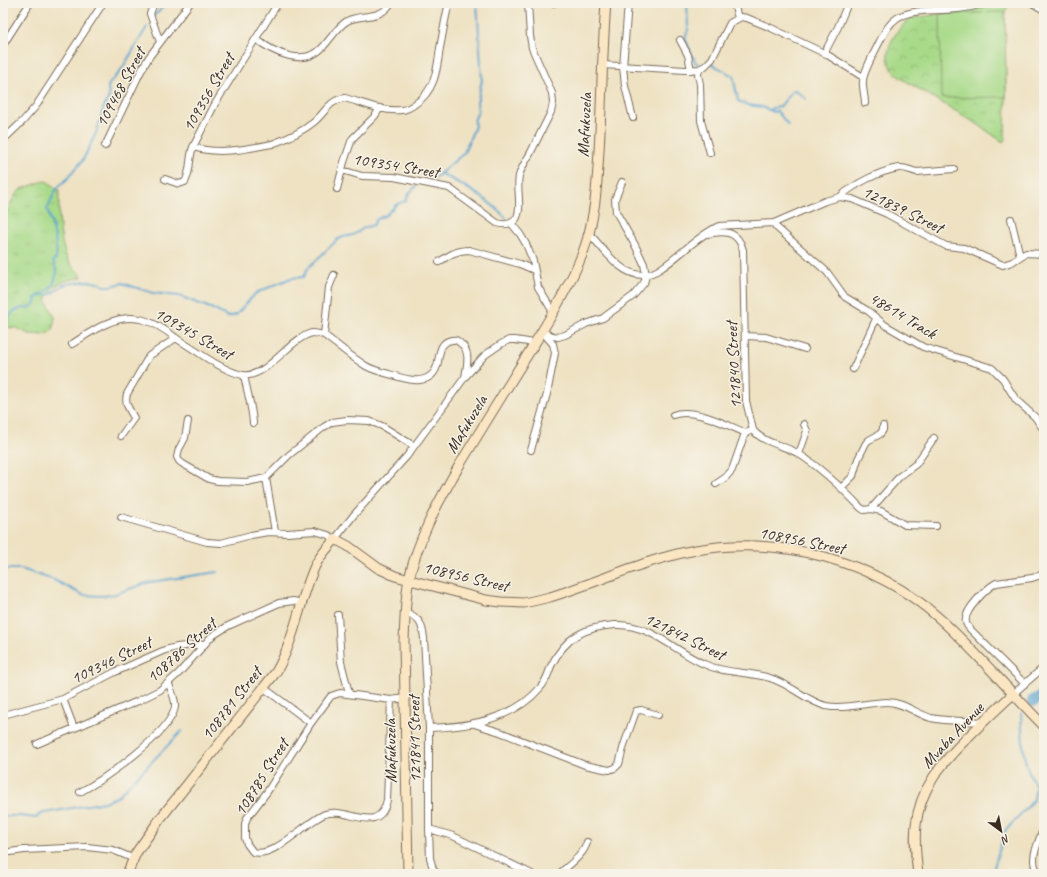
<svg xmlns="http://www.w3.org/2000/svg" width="1047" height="877" viewBox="0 0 1047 877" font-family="Caveat,sans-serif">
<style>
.grass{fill:url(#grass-tufts);stroke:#728254}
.park{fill:url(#park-crowns);stroke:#728254}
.garden{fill:#a8da89;stroke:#728254}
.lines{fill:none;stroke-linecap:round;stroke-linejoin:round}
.stream{stroke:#58a2cf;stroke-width:2}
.river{stroke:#58a2cf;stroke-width:12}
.street-casing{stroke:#7a6a58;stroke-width:8}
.secondary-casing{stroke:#7a6a58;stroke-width:11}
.street{stroke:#fff;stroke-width:6}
.secondary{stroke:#fbe6c4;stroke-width:9}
.labels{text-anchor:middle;stroke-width:3;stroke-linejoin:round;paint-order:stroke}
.street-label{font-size:17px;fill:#3b2a1e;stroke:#f7f3e8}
</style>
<defs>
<pattern id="grass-tufts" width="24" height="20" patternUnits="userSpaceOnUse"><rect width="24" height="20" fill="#a8da89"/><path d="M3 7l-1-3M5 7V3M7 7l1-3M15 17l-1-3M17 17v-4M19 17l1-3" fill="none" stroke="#92bb76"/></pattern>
<pattern id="park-crowns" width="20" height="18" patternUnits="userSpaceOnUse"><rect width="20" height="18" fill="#a8da89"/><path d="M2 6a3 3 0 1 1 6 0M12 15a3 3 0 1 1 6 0" fill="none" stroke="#92bb76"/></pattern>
</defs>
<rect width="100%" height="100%" fill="#f7f3e8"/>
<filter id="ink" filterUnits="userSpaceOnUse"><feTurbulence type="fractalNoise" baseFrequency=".025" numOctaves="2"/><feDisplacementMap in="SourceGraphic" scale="8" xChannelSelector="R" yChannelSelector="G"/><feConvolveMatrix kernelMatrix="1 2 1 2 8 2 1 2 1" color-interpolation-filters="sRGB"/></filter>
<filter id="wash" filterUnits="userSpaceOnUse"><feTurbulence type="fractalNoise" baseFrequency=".012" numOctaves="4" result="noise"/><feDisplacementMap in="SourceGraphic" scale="16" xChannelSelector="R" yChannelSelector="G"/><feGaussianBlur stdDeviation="0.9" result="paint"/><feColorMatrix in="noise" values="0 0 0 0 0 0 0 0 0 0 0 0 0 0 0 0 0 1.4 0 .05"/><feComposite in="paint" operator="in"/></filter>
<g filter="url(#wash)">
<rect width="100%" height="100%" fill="#eee2c3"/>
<path class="grass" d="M44,181l4,1 11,8c0,22 -1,47 8,68 3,7 11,13 15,19 -17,4 -28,5 -36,23l9,17 -2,13 -9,5 -15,-1 -13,-6 -13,-1v-109l13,-24 5,-5z"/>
<path class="park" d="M999,3h9l-3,10 1,84 -1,43 -2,2c-8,-5 -15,-11 -23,-16 -22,-14 -45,-27 -68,-41 -7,-5 -17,-9 -21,-17 -10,-18 6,-39 20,-50l58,-8z"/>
<path class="garden" d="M1005,12l1,85 -65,1 -1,-84z"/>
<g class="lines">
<path class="stream" d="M687,3l1,27 -3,8 10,24 4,2
M154,16l10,-10v-3
M712,64l21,12 5,25 10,4 14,2 12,5 3,-1 11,14
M770,110l2,-2 8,-1 12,-16 3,-1 11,9
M440,173c23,12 49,26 66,45
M434,179l30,-26 11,-27 -1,-5 4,-10 -1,-8 5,-23 -5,-77
M40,296l11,-2 12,-9 24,-4 12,2 5,3h8l10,-3 31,10 26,3 34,13 15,8 8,-2 20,-22 35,-15 13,-1 4,-9 29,-28 6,-3 10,-2 11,-7 9,-3 4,-6 9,-4 11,-11 9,-3 2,-6 8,-9
M3,338c5,-17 3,-31 27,-30l6,-6 -1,-4 5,-2 1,-2 8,-5 4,-4 4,-13 -4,-11 3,-2c2,-14 -4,-36 -9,-50l10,-21 9,-8 17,-20 13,-27 7,-24 6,-12 -1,-11 5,-7 7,-7 27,-45
M3,569h18l33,11 29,15 18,1 11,-1 38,-13 68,-10
M3,578v12
M3,660v1
M3,816h17l16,2 4,-4 64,-12 13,-5 65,-66
M992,874l13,-43 29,-31 2,-14c-15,-22 -13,-47 -15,-73"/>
<path class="river" d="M1033,701l11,-6"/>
</g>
</g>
<g filter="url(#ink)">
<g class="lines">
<g class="street-casing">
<path id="street" d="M154,3l-4,11 10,28
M551,3h3
M628,3l-5,64 2,19 8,32
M734,3l4,15
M1032,3l12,7
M256,39c18,14 48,28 66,9 8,-8 15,-21 25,-27 15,-8 33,0 44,-18
M680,40l8,15 3,15
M3,45l27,-42
M826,54v-4l12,-23 10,-24
M603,65l82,5 14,-1 6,-3 7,-7 18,-36 11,-6 6,1 22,9 57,27 37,23
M699,69l-1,6 2,9 1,37 9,32
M865,103c0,-8 -3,-15 -2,-22 0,-8 11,-28 15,-36 5,-10 10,-21 19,-27 15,-10 44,-7 61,-9 10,-1 20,-4 30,-6
M3,140l20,-19 13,-15 67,-103
M105,146l35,-73 9,-16 41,-54
M193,147c25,8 53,2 79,-3 14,-5 31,-13 42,-22 11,-9 15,-22 31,-24 18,5 38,14 56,12 6,0 10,-3 14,-6 20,-13 22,-34 25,-56 3,-15 5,-30 9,-45
M342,170l20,6 32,1 55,11 48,35c7,2 14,2 19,-4 7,-10 0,-31 3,-43 2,-8 7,-15 11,-22 7,-14 14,-28 21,-42l2,-9 -1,-10 -20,-45 -2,-12 -2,-33
M165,179l14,5 6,-2c6,-10 4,-25 8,-35l22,-43 63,-101
M337,189l7,-27 8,-23 23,-23 5,-8
M840,197c14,-13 40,-26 59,-29 6,-1 12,3 18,4l37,-3
M1011,219l9,37
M511,223l9,11 6,10 7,17 5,26 15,25
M774,223l2,4 51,45 18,25 23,14 17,14 38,22 69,21 11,11 13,21 19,17 9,13
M589,233c18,20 40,56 71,36 20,-13 37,-33 59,-43l55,-3 51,-22 15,-4 12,2 35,15 59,32 18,2 39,17 9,-3 14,-9 18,1
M707,234c18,-4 31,-3 36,16l3,151 7,29c11,14 32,15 46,24 23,15 43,34 62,54l3,2 7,-1 29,-33 16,-12 18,-26
M439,262c10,-7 18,-12 30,-12l51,14 14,6
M542,332l11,4 5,1 7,-2 21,-11 17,-6 30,-22 11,-13 2,-7 -2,-12 -9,-19 -19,-33 -1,-13 7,-17
M324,335l5,-48 5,-12
M745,336l21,1 39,12
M72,344c11,-7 22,-15 34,-20 28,-13 48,-3 70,14 9,6 17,11 26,17 12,8 26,17 41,20 23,4 47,-37 69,-42 4,0 8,1 12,2 14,10 27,22 42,31 7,4 15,6 23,8 15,5 41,14 48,-8 3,-10 1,-24 15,-26 3,-1 6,1 8,3 11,7 7,23 5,34
M853,369l23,-50
M244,375c3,16 8,32 9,48
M673,415c20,-8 54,10 73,18l7,-3
M188,421l-3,17 -6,11 -2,8 2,4 4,3 26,15 9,2 29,1 19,-4 9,54
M121,436l13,-18c-4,-8 -10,-14 -7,-24l22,-38 27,-18
M531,450l16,-56 8,-41 -2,-9 -9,-10
M799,454l8,-23 -3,-7
M266,478l23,-23 35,-28 8,-5 15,-2 22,1 13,5 32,20
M716,484l10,-7 6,-7 12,-34 2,-3
M841,488l12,-12 5,-17 8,-16 3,-3 11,-6 3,-4v-4
M871,509l10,2 24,14 31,1
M121,517l86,25 14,1 30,-8 17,-3 19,1 28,-2 13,4 7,4 18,-23 54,-60 58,-79 20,-22 16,-11 8,-4h6l19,3
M405,611c14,8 17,11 19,27l5,90v101l1,29 3,11 4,5
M338,615l3,47 8,31
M1025,684l-54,-54c-2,-2 -5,-5 -5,-8 -3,-11 21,-34 30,-39l36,-5 12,-4
M264,688l47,35 -44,69 -20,26 -2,6v14l2,6 6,8c21,7 52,-30 72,-38 22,-8 54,23 62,-14l4,-100
M1013,694l31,-27
M3,715l60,-16
M311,723l20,-27 9,-3 51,7 14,-2
M474,724l26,8 85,33 24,5 6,-2 4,-4 5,-19 12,-34 5,-1 17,5
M74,728l-11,-29 52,-27 50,-22 12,-3 26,-3
M429,728c39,-1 85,-9 111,-40 6,-6 8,-14 11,-22 14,-28 32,-39 64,-41 35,-2 59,26 89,39 21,10 44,7 66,14 20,6 38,24 56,28 20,4 41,-4 61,-4 16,0 30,12 44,16 17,4 35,2 52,4
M37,744l101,-43 22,-11 19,-17 33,-37 16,-10 51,-23 14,-2 9,2
M80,792c23,-12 91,-59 95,-85 1,-8 -4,-16 -6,-23
M429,829l24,7 79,38
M3,853l21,-3 63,-3 26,3 19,8
M559,874c10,-9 25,-19 28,-32
M1041,874c-15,-9 -2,-34 3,-46"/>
</g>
<g class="secondary-casing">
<path id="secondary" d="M127,874l9,-21 24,-34 116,-147c19,-32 23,-71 39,-106 5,-11 13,-18 20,-27l13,7 30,22 17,8 91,24 15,2 23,1 26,-6c49,-15 96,-38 146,-47 84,-15 179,11 243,68 37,33 70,73 105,108
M408,874l-4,-233c1,-21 1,-42 5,-62 9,-40 29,-77 50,-113 24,-40 49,-80 74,-120 18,-29 36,-59 49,-91 13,-33 15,-69 17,-104 3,-49 3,-99 7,-148
M918,874c-2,-16 -4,-32 -2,-49 4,-37 26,-62 51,-87 15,-15 31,-30 46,-44"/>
</g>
<use href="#street" class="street"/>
<use href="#secondary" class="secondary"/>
</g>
</g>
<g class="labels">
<g class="street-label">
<text transform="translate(120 87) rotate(-62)" y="6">109468 Street</text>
<text transform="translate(208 92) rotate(-60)" y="6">109356 Street</text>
<text transform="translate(584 125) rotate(-87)" y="6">Mafukuzela</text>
<text transform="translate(396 165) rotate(9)" y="6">109354 Street</text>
<text transform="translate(903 209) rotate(26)" y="6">121839 Street</text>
<text transform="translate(903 315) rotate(31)" y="6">48614 Track</text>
<text transform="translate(194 333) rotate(30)" y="6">109345 Street</text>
<text transform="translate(733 365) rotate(-93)" y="6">121840 Street</text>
<text transform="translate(466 424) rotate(-59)" y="6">Mafukuzela</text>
<text transform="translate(802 540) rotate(11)" y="6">108956 Street</text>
<text transform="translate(466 576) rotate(13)" y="6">108956 Street</text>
<text transform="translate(685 636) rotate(26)" y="6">121842 Street</text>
<text transform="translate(181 650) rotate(-42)" y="6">108786 Street</text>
<text transform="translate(111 660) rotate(-26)" y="6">109346 Street</text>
<text transform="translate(231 703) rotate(-52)" y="6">108781 Street</text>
<text transform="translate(952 735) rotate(-47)" y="6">Mvaba Avenue</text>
<text transform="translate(414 739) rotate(-91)" y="6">121841 Street</text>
<text transform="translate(390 751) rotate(-91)" y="6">Mafukuzela</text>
<text transform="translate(261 777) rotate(-58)" y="6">108785 Street</text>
</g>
</g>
<rect width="1047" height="877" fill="none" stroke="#f7f3e8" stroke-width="16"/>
<g transform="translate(1001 831) rotate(148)" stroke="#f7f3e8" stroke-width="3" paint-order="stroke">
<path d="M0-3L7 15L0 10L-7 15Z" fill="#3b2a1e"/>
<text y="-6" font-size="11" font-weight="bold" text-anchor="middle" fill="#3b2a1e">N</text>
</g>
</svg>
